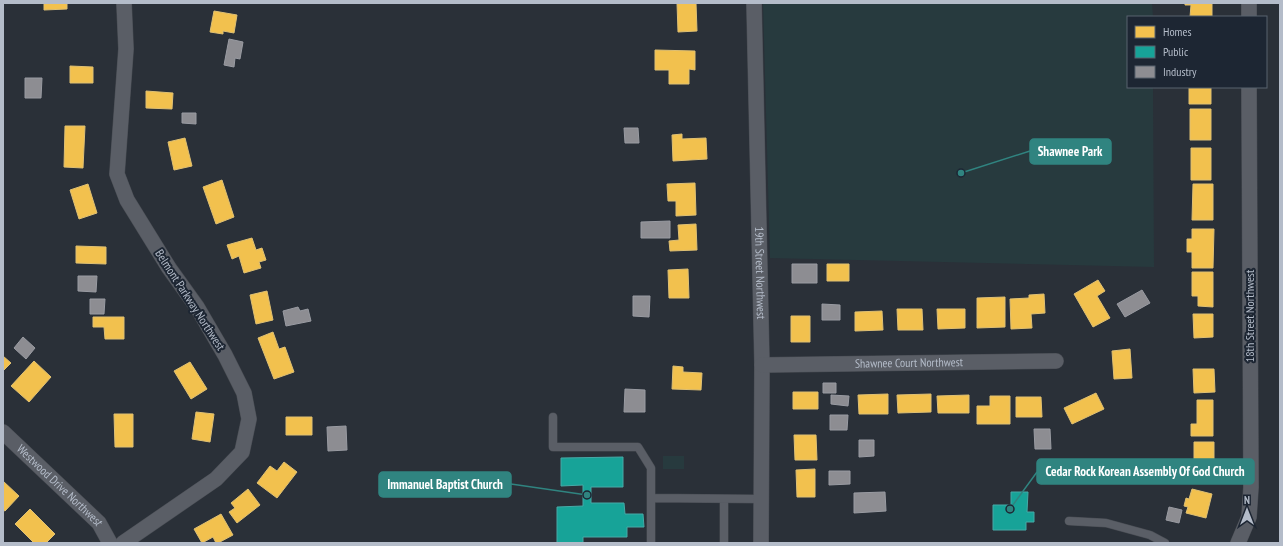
<svg xmlns="http://www.w3.org/2000/svg" width="1283" height="546" viewBox="0 0 1283 546" font-family="'PT Sans Narrow',sans-serif">
<style>
.green{fill:#273a3e}
.homes{fill:#f2c14e;stroke:#dfc073}
.public{fill:#17a398;stroke:#46aaa7}
.industry{fill:#8d8d92;stroke:#999ba2}
.lines{fill:none;stroke-linecap:round;stroke-linejoin:round}
.lane-casing{stroke:#484c53;stroke-width:9}
.street-casing{stroke:#484c53;stroke-width:16}
.lane{stroke:#5a5e66;stroke-width:8}
.street{stroke:#5a5e66;stroke-width:15}
.labels{text-anchor:middle;stroke-width:4;stroke-linejoin:round;paint-order:stroke}
.street-label{font-size:12px;fill:#b4bcc9;stroke:#1d2633}
.leader{fill:none;stroke:#308480;stroke-width:1.5}
.callout-dot{fill:#308480;stroke:#1d2633;stroke-width:1.5}
.callout{fill:#308480;stroke:#308480;stroke-width:1.5}
.callout-label{font-size:13px;text-anchor:middle;font-weight:bold;fill:#fff}
</style>
<rect width="100%" height="100%" fill="#2a3038"/>
<path class="green" d="M763,3h389l1,14h-25v70h25l1,180 -384,-9z
M663,456h21v13h-21z"/>
<path class="homes" d="M44,3h23v6l-23,1z
M677,3h19l1,28 -19,1z
M1185,3h27v14h-22l1,-12h-6z
M214,11l23,4 -3,18 -11,-2v3l-13,-2z
M655,50l40,1v19l-6,-1v15h-20v-14h-14z
M70,66l23,1v16h-23z
M1189,87h22v17h-22z
M146,91l27,2 -1,16 -26,-1z
M1190,109h21v31h-21z
M65,126h20l-2,42 -19,-1z
M682,134v5l24,-1 1,21 -34,2 -1,-26z
M185,138l7,28 -18,4 -6,-28z
M1191,148h20v32h-20z
M222,180l12,37 -18,7 -13,-37z
M695,183l1,32 -20,1v-15h-8l-1,-17z
M88,184l9,29 -18,6 -9,-29z
M1193,184h20v36h-21z
M696,224l1,26 -27,1 -1,-10 10,-1 -1,-15z
M1192,229h22l-1,39h-21v-16h-5v-13h5z
M252,238l4,12 6,-2 4,12 -7,2 2,6 -17,5 -5,-17 -7,3 -5,-14z
M76,246l30,1v17l-30,-1z
M827,264h22v17h-22z
M688,269l1,29h-20l-1,-28z
M1192,272h21v35l-15,-1v-10h-6z
M1098,280l7,11 -8,5 13,22 -17,9 -19,-33z
M267,291l6,29 -17,4 -6,-29z
M1044,294l1,19 -14,1 1,14 -21,1 -1,-30 19,-1v-3z
M1005,297v30l-28,1v-30z
M897,309h25l1,21h-25z
M937,309h28v19l-27,1z
M882,311l1,19 -28,1v-19z
M1193,314h20v23l-19,1z
M791,316h19v26h-19z
M93,317h31v22h-19l-1,-12h-11z
M273,332l6,17 6,-2 9,25 -20,7 -16,-41z
M1130,349l2,29 -18,1 -2,-28z
M3,356l8,7 -8,8z
M34,361l17,16 -22,25 -18,-16z
M190,362l17,27 -16,10 -17,-28z
M673,366l10,1v5l19,1 -1,17 -29,-1z
M1193,369h21l1,23 -21,1z
M793,392h25v17h-25z
M1096,393l8,16 -32,15 -8,-16z
M888,394v20h-29l-1,-19z
M931,394v18l-33,1 -1,-18z
M969,395v18h-31l-1,-17z
M990,396h20v28h-33v-18h13z
M1016,397h25l1,20h-26z
M1197,400h16v36h-22v-12h6z
M196,412l18,2 -4,28 -18,-3z
M114,414h19v33h-18z
M286,417h26v18h-26z
M794,435h22l1,25h-22z
M1194,442h20v36h-20z
M284,462l13,10 -20,26 -20,-15 13,-17 7,5z
M815,469v28h-18l-1,-27z
M3,481l16,15 -14,15 -2,-1z
M248,489l12,16 -23,18 -8,-11 6,-4 -4,-5z
M1192,489l20,5 -6,24 -20,-5 2,-6 -4,-1 2,-8 3,1z
M30,509l25,25 -9,9h-12l-19,-19z
M221,514l12,21 -15,8h-2l-3,-6 -11,6 -8,-14z"/>
<path class="public" d="M623,457v30h-32v16h33l1,11h18l1,13h-17v10h-44v6h-26v-36l26,-1v-21l-22,1v-28z
M1011,492h17l-1,20h7v10h-8v8h-33v-25h18z"/>
<path class="industry" d="M229,39l14,3 -3,17 -5,-1 -1,9 -10,-2z
M25,78h17l-1,20h-16z
M182,113h14v11l-14,-1z
M624,128h14l1,15h-14z
M670,221v17h-29v-16z
M792,264h25v19h-25z
M78,276h19l-1,16 -18,-1z
M1142,290l8,13 -25,14 -8,-13z
M633,296h17l-1,21 -16,-1z
M90,299h15l-1,15h-14z
M822,304l18,1v15h-18z
M298,307l2,4 8,-2 3,12 -25,5 -3,-15z
M23,337l12,11 -9,11 -12,-11z
M823,383h13v10h-13z
M625,389l20,1v22h-21z
M831,395l18,1 -1,10 -17,-2z
M830,415h18l-1,15h-17z
M346,426l1,24 -19,1 -1,-24z
M1034,429h16l1,20h-16z
M859,440h15v16l-15,1z
M829,471h21v13l-21,1z
M885,492l1,19 -32,2v-20z
M1169,507l13,3 -3,13 -13,-3z"/>
<g class="lines">
<g class="lane-casing">
<path id="lane" d="M553,417v30h85l13,21v30
M1069,521l37,2 44,12 15,8
M651,543v-45l110,1
M724,543v-44"/>
</g>
<g class="street-casing">
<g id="street">
<path id="s1" d="M754,3l8,362 -1,178"/>
<path d="M1249,3v14"/>
<path id="s2" d="M762,365l294,-4"/>
<path id="s3" d="M3,432l96,91 11,20"/>
<path d="M123,543l93,-64 26,-27 7,-33 -5,-26 -19,-38 -28,-48 -28,-39 -42,-68 -10,-26 9,-125 -2,-46"/>
<path d="M1238,543l11,-26 2,-30 -2,-400"/>
</g>
</g>
<use href="#lane" class="lane"/>
<use href="#street" class="street"/>
</g>
<g class="labels">
<g class="street-label">
<text dy="4" stroke="none"><textPath href="#s1" startOffset="270">19th Street Northwest</textPath></text>
<text transform="translate(190 300) rotate(57)" y="4">Belmont Parkway Northwest</text>
<text transform="translate(1250 316) rotate(-90)" y="4">18th Street Northwest</text>
<text dy="4" stroke="none"><textPath href="#s2" startOffset="147">Shawnee Court Northwest</textPath></text>
<text dy="4" stroke="none"><textPath href="#s3" startOffset="78">Westwood Drive Northwest</textPath></text>
</g>
</g>
<path class="leader" d="M961 173L1030 151M1010 509L1037 472M587 495L511 484"/>
<g class="callout-dot">
<circle cx="961" cy="173" r="4"/>
<circle cx="1010" cy="509" r="4"/>
<circle cx="587" cy="495" r="4"/>
</g>
<g class="callout">
<rect x="1030" y="139" width="81" height="25" rx="4"/>
<rect x="1037" y="459" width="217" height="25" rx="4"/>
<rect x="379" y="472" width="132" height="25" rx="4"/>
</g>
<g class="callout-label">
<text x="1070" y="156">Shawnee Park</text>
<text x="1145" y="476">Cedar Rock Korean Assembly Of God Church</text>
<text x="445" y="489">Immanuel Baptist Church</text>
</g>
<rect width="1283" height="546" fill="none" stroke="#b4bcc9" stroke-width="8"/>
<rect x="1127" y="16" width="140" height="72" fill="#1d2633" stroke="#59626f"/>
<rect x="1135" y="26" width="20" height="12" fill="#f2c14e" stroke="#59626f"/>
<text x="1163" y="36" font-size="12" fill="#b4bcc9">Homes</text>
<rect x="1135" y="46" width="20" height="12" fill="#17a398" stroke="#59626f"/>
<text x="1163" y="56" font-size="12" fill="#b4bcc9">Public</text>
<rect x="1135" y="66" width="20" height="12" fill="#8d8d92" stroke="#59626f"/>
<text x="1163" y="76" font-size="12" fill="#b4bcc9">Industry</text>
<g transform="translate(1247 510)" stroke="#1d2633" stroke-width="3" paint-order="stroke">
<path d="M0-3L7 15L0 10L-7 15Z" fill="#b4bcc9"/>
<text y="-6" font-size="11" font-weight="bold" text-anchor="middle" fill="#b4bcc9">N</text>
</g>
</svg>
